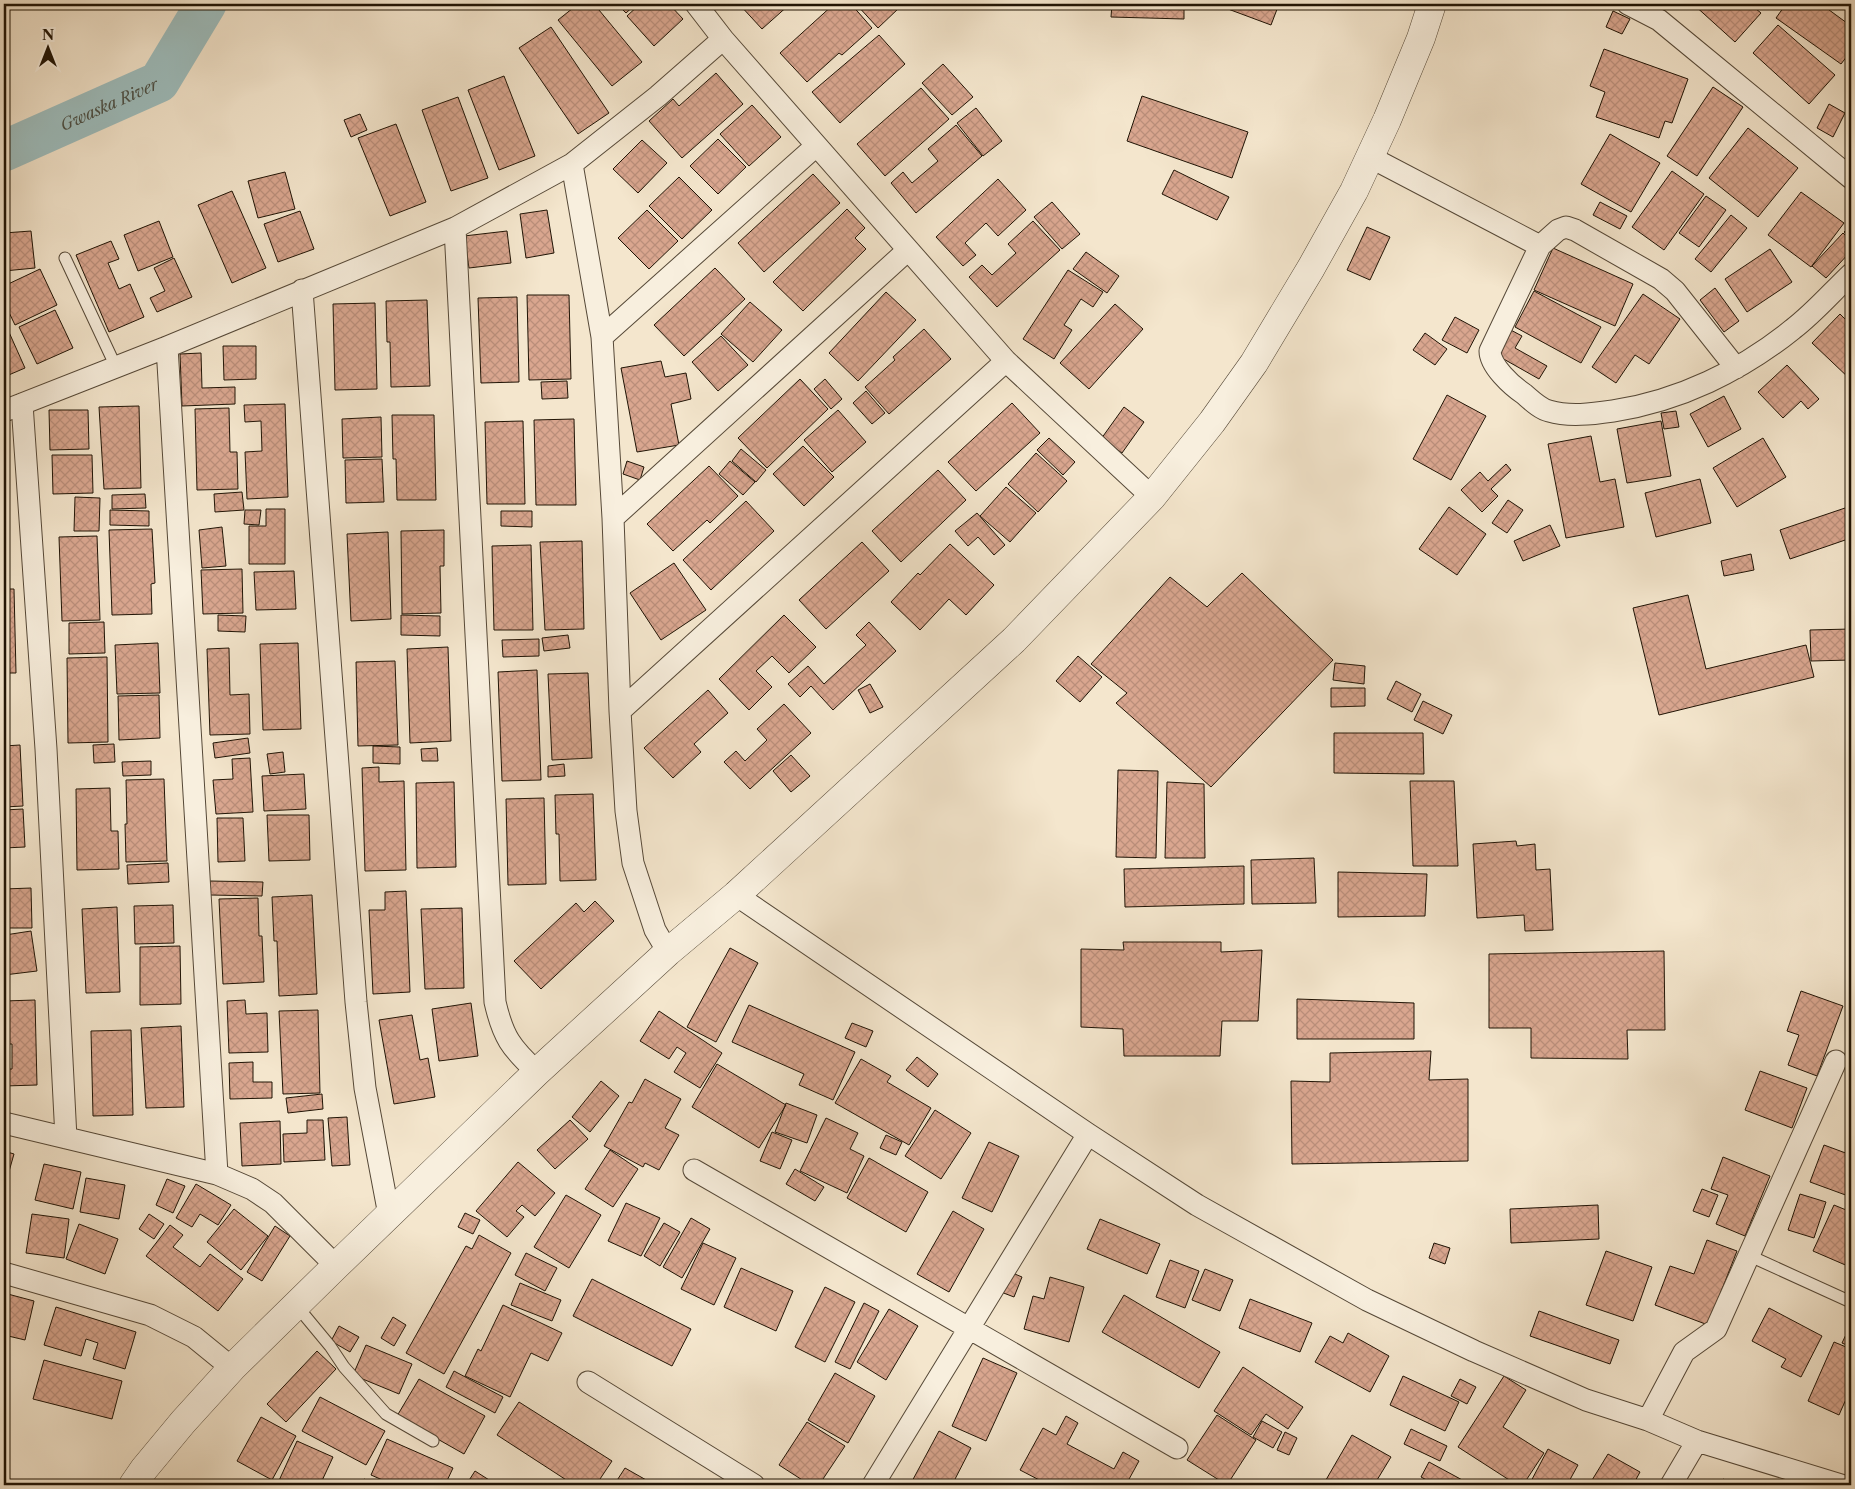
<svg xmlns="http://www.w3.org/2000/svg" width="1855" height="1489" viewBox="0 0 1855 1489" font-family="'Libre Caslon Text',serif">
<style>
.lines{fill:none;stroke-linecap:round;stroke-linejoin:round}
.river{stroke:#9ebebe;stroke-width:41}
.building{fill:url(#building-cross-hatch);stroke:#201405}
.service-casing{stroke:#554837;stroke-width:13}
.minor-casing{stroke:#554837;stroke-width:23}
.tertiary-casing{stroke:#554837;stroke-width:29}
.service{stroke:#f8efde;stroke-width:11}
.minor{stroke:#f8efde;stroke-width:21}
.tertiary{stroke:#f8efde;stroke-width:28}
.labels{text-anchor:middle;stroke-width:5;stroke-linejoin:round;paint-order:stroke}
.water-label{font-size:16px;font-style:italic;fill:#4c5046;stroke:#f8efde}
</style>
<defs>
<pattern id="building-cross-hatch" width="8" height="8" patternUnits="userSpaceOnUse" patternTransform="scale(1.25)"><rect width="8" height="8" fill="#d9a68f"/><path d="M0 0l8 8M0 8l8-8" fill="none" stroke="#ba8e7a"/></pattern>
</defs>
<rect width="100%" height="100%" fill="#f4e6cd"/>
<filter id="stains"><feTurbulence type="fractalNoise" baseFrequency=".004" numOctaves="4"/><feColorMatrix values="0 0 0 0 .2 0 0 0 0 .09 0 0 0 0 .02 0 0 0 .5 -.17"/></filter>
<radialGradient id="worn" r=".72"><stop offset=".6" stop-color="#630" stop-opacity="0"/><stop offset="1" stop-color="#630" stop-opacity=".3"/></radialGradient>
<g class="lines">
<path class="river" id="s1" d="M4,151l155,-69 47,-78"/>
</g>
<path class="building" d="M559,4h11l-8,5z
M578,4h16l48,58 -30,24 -54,-66z
M617,4h19l-10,9z
M640,4h29l14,15 -29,27 -27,-30z
M739,4h51l-28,25z
M834,4h17l21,24 -30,27 -3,-2 -32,29 -27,-29z
M856,4h39l4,4 -21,20z
M1112,4h72v15l-73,-2z
M1199,4h18l-2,5z
M1221,4h58l-8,21 -51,-19z
M1693,4h57l11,9 -26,29z
M1786,4h35l30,22v25l-10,13 -65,-46z
M1613,11l17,8 -8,15 -16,-7z
M1778,25l57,50 -26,29 -56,-51z
M551,27l58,86 -31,21 -59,-86z
M879,35l26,29 -65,59 -28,-31z
M1604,49l84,30 -16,44 -7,-2 -6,17 -63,-21 9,-25 -15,-6z
M943,64l30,33 -21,18 -30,-32z
M716,73l27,31 -61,54 -33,-37 24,-22 6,7z
M504,76l31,80 -36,14 -31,-80z
M1713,87l30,20 -46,69 -30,-20z
M921,88l28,31 -64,57 -28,-32z
M1142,96l106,36 -16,46 -105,-37z
M458,97l30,81 -37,13 -29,-81z
M1829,104l16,9 -12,24 -16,-9z
M752,105l29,32 -32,29 -29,-32z
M976,108l26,33 -19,15 -26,-33z
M360,114l7,16 -16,7 -7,-17z
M396,124l30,78 -36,14 -32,-78z
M956,125l26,31 -66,57 -25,-30 12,-11 9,11 26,-22 -10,-12z
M1748,128l50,40 -40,49 -49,-39z
M1610,134l50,29 -29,49 -50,-28z
M718,139l28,28 -28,27 -28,-28z
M642,140l25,23 -29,30 -25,-24z
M1174,170l55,27 -12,23 -55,-26z
M1672,171l32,23 -40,56 -32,-23z
M285,172l10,37 -37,9 -10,-37z
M813,174l27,29 -76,69 -26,-29z
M679,177l33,33 -30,29 -33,-33z
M998,179l28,31 -28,26 -12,-13 -21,20 11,12 -13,11 -27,-29z
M232,191l34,77 -34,15 -34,-78z
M1801,192l43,31 -33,44 -43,-32z
M1706,196l20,14 -27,37 -20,-14z
M1052,202l28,32 -18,15 -28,-32z
M1600,202l27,14 -7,13 -27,-14z
M847,209l18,19 -10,10 11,11 -63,62 -30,-29z
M547,210l7,43 -28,5 -6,-44z
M647,210l31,31 -29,28 -31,-31z
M300,211l14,38 -36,13 -14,-38z
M1731,215l16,13 -36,44 -16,-13z
M159,221l14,36 -35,14 -14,-36z
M1033,221l27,29 -63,57 -28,-30 13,-12 10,10 24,-22 -8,-9z
M1851,225v13l-7,-6z
M1367,227l23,10 -20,43 -23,-10z
M31,231l4,37 -31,3v-38z
M507,231l4,32 -42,5 -5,-32z
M1843,233l8,8v10l-25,27 -14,-12z
M111,241l8,18 -11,4 11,26 11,-5 14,33 -35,15 -33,-77z
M1553,248l80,36 -18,42 -81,-36z
M1770,249l22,33 -45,30 -22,-33z
M1086,252l33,24 -12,17 -34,-24z
M174,258l18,39 -35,15 -7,-14 15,-7 -11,-23z
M715,268l30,31 -61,57 -30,-31z
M40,269l17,36 -42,20 -11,-23v-16z
M1068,270l35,22 -10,15 -12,-8 -17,26 8,5 -18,29 -31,-20z
M1715,288l24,33 -15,11 -24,-32z
M1534,291l67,36 -20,36 -66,-36z
M886,292l30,28 -58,61 -29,-28z
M1643,294l37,25 -31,45 -14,-9 -19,28 -24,-16z
M527,295h42l2,84 -42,1z
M517,297l2,85 -38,1 -3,-85z
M427,300l3,86 -39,1 -1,-45h-3l-1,-41z
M750,302l32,28 -29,32 -32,-28z
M375,303l2,86 -42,1 -2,-86z
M1115,304l28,25 -54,60 -29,-26z
M55,310l18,38 -36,16 -18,-37z
M1840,314l11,11v55l-39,-37z
M1455,317l24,13 -12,23 -25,-13z
M4,321l21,47 -21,9z
M1507,328l15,8 -7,12 32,18 -8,13 -46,-26z
M924,329l27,30 -62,55 -24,-27 30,-27 -2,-3z
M1425,333l22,16 -12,16 -22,-15z
M721,336l27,29 -30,26 -26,-29z
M223,346h33v33l-32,1z
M201,353l1,35 33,-1v17l-53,2 -2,-52z
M661,361l4,16 21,-4 5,26 -20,5 8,41 -42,7 -16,-84z
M1787,365l32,34 -11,10 -7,-8 -18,17 -25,-26z
M800,379l28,30 -61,59 -29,-30z
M825,379l17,20 -11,10 -17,-20z
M567,381l1,17 -26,1 -1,-17z
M866,391l19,22 -13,11 -19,-21z
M1447,395l39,21 -35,64 -38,-21z
M1724,396l17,33 -33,18 -18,-33z
M1012,403l28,30 -64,58 -28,-29z
M285,404l3,93 -41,2 -2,-47 17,-1 -1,-30 -16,1 -1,-17z
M139,406l2,82 -37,1 -5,-82z
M1124,407l20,15 -22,31 -21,-14z
M229,408l1,44h7l1,37 -41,1 -2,-81z
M49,410h39l1,39 -39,1z
M838,410l28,32 -34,30 -28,-32z
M1676,411l3,16 -15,2 -3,-16z
M392,415h42l2,85h-39l-1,-41h-3z
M381,417l1,40 -39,1 -1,-39z
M574,419l2,86h-40l-2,-85z
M523,421l2,83h-38l-2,-82z
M1661,421l10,55 -44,7 -10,-54z
M1591,436l9,46 15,-3 9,48 -58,11 -18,-94z
M1049,438l26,24 -12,13 -26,-25z
M1763,438l23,39 -49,30 -24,-39z
M803,446l31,31 -30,29 -31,-32z
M741,449l25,21 -10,12 -24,-21z
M1036,453l31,28 -29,31 -30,-28z
M52,455h40l1,38 -40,1z
M382,459l2,43 -38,1 -1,-43z
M627,461l17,6 -4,13 -17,-6z
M730,461l25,21 -12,13 -24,-21z
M1506,464l5,6 -20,19 7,7 -16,16 -21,-22 19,-18 8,9z
M709,466l29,30 -28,27 -3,-3 -34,31 -26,-27z
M938,470l28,30 -65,62 -29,-31z
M4,474h3l2,84h-5z
M1700,479l11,44 -55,14 -11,-44z
M1006,487l30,26 -26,29 -30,-26z
M242,492l2,18 -29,2 -1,-18z
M145,494l1,14 -34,1v-14z
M75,497l25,1 -1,33h-25z
M1508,500l15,10 -16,23 -15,-10z
M746,501l28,30 -63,59 -28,-30z
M1851,506v32l-61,21 -10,-29z
M1449,507l37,27 -29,41 -38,-26z
M266,509h19v55h-36v-38h17z
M110,510l39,1v15l-39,-1z
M245,510h16l-2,15 -15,-1z
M501,511h31v16l-31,-1z
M977,513l28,32 -11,10 -16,-18 -10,9 -13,-15z
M1550,525l10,21 -37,15 -9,-20z
M222,527l4,39 -24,2 -3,-38z
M152,529l3,54 -4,1 1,30 -40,1 -3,-85z
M444,530v36h-4l1,47 -39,1 -1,-83z
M388,532l3,87 -40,2 -4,-87z
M97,536l3,84 -38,1 -3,-84z
M582,541l2,88 -39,1 -5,-88z
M862,542l27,29 -63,58 -27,-29z
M950,544l44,41 -28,30 -17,-16 -29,31 -29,-28 27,-29 2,2z
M531,545l2,85h-39l-2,-84z
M1751,554l3,16 -30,6 -3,-15z
M674,563l32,47 -45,30 -31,-47z
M242,569l1,44 -40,1 -2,-44z
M294,571l2,38 -40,1 -2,-38z
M1242,573l91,87 -122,127 -95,-84 11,-10 -36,-29 79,-87 37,30z
M4,589h10l2,84h-12z
M1688,595l18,74 100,-24 8,32 -155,38 -26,-107z
M218,615l28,1 -1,16 -27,-1z
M401,615l39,1v20l-39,-1z
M784,615l32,32 -27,26 -17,-17 -16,15 16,16 -23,23 -30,-31z
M104,622l1,31 -36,1v-31z
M869,622l27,29 -63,59 -22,-24 -11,11 -12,-13 20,-18 16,18 42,-39 -10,-10z
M1851,629v31l-40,1 -1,-31z
M568,635l2,13 -26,3 -2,-13z
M539,639v17l-36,1 -1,-17z
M158,643l2,50 -43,1 -2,-49z
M298,643l3,86 -38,1 -3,-86z
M448,647l3,94 -41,2 -3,-94z
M229,648l1,47 19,-1 1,40 -40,1 -3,-86z
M1078,656l24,21 -22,25 -24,-21z
M107,657l1,85 -40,1 -1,-85z
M395,661l3,84 -40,1 -2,-84z
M1335,663l30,3 -1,18 -31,-4z
M537,670l4,110 -39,1 -4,-109z
M588,673l4,85 -40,2 -4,-86z
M1396,681l25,13 -9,18 -25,-13z
M870,684l13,23 -13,6 -12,-23z
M1331,688h34v18l-34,1z
M708,690l20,23 -34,31 7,8 -28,26 -29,-30z
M159,695l1,43 -41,2 -1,-44z
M1423,701l29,14 -9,19 -29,-14z
M784,704l27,29 -61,56 -26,-27 12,-11 9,10 22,-21 -10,-11z
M1334,733h89l1,41 -90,-1z
M248,738l2,15 -35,5 -2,-15z
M114,744l1,18 -21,1 -1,-18z
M20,745l3,61 -19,1v-61z
M373,746l27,1v17l-27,-1z
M437,748l1,13h-16l-1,-12z
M283,752l2,20 -15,2 -3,-20z
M791,755l19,21 -19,16 -18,-21z
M250,758l3,54 -37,2 -3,-34 20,-1 -1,-20z
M151,761v14l-28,1 -1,-14z
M564,764l1,12 -17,1v-11z
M379,767v15l25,-1 2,89 -41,1 -3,-103z
M1118,770l40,1 -2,87 -40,-1z
M304,774l2,35 -42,2 -2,-35z
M164,779l3,82 -41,1 -1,-38h2l-1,-44z
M1410,781h44l4,85h-45z
M454,782l2,85 -39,1 -1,-85z
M1167,782l37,2 1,74h-40z
M110,788l1,43h7l1,38 -42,1 -1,-81z
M593,794l3,86 -36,1 -1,-47h-3l-1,-39z
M544,798l2,86 -38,1 -2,-86z
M23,809l2,38 -21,1v-38z
M267,815h42l1,45 -41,1z
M217,818h26l2,43 -27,1z
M1516,841l1,5 18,-2 1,26 14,-1 3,61 -28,1 -1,-16 -47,3 -4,-74z
M1314,858l2,45 -64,1 -1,-44z
M168,863l1,19 -41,2 -1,-19z
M1244,866v38l-119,3 -1,-38z
M1338,872l89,2 -2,42 -87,1z
M210,881l53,1 -1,14 -52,-1z
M31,888l1,40h-28v-39z
M406,891l4,101 -37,2 -4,-84h16v-18z
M312,895l5,99 -38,2 -2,-55h-3l-2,-44z
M258,898l1,38h3l2,46 -41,2 -4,-85z
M595,901l19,20 -73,68 -27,-28 62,-58 8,9z
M173,905l1,38 -39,1 -1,-38z
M117,907l3,85 -34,1 -4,-84z
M462,908l2,80 -39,1 -4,-80z
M31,931l6,40 -33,4v-17h4l-3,-23z
M1123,942h98v10l41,-2 -4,71h-36l-2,35h-96l-1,-27 -42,-2v-78l43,1z
M180,946l1,58 -41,1v-58z
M730,948l28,15 -42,79 -29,-15z
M1664,951l1,79h-38l1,29 -97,-1v-30h-42v-74z
M1801,991l42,15 -26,70 -29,-11 11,-30 -12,-4z
M1297,999l117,4v36h-117z
M35,1000l2,85 -33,1v-17h8v-25h-8v-43z
M245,1000l1,14 21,-1 1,39 -39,1 -2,-52z
M471,1003l7,53 -39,5 -7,-52z
M749,1005l106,47 -22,48 -34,-15 5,-11 -72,-32z
M318,1010l2,83 -37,1 -4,-83z
M659,1011l63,42 -22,35 -26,-16 12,-19 -9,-6 -8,12 -29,-18z
M412,1015l8,45 8,-2 7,39 -41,7 -15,-84z
M852,1023l21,8 -7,16 -21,-9z
M181,1026l3,81 -38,1 -5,-80z
M131,1030l2,85 -40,1 -2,-85z
M4,1048h5l-1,18h-4z
M1431,1051l-2,29 39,-1v82l-176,3 -1,-83 39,1v-29z
M917,1057l21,17 -10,13 -22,-17z
M861,1059l30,17 -4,6 44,26 -22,37 -74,-42z
M253,1062v20h19v16l-42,1 -1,-36z
M717,1064l69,41 -27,43 -67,-41z
M1851,1064v13l-4,-1z
M1760,1071l47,17 -15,40 -47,-18z
M645,1079l36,20 -16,29 14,7 -20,35 -14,-7 -2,4 -39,-21 25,-44 3,1z
M601,1081l18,15 -29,36 -18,-15z
M322,1094l1,15 -35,4 -2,-15z
M786,1103l31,12 -10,28 -32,-11z
M935,1110l36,23 -30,46 -36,-23z
M347,1117l3,48 -18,1 -4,-48z
M826,1118l32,15 -8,16 14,7 -17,37 -47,-22z
M307,1120h16l2,40 -41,2 -1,-28 24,-1z
M570,1120l18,19 -33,30 -18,-19z
M280,1121l1,43 -39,2 -2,-43z
M772,1132l20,8 -12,29 -20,-8z
M886,1135l16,7 -6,13 -16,-7z
M989,1142l30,14 -27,56 -30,-14z
M1824,1145l27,10v42l-41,-15z
M610,1150l28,19 -25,38 -28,-18z
M4,1151l10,3 -10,35z
M1723,1157l47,19 -25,60 -29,-12 12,-29 -17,-6z
M869,1158l59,34 -22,40 -59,-34z
M518,1162l37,31 -20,23 -13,-11 -6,6 8,6 -17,20 -31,-26z
M44,1164l37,8 -8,37 -38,-9z
M795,1169l29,18 -9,14 -29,-17z
M86,1178l39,7 -6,34 -39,-7z
M167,1179l18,7 -12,27 -17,-8z
M196,1184l35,21 -13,20 -18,-11 -8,13 -16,-9z
M1702,1189l16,6 -9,22 -16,-6z
M1800,1194l26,8 -12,36 -26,-8z
M566,1195l35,20 -32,53 -35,-21z
M626,1203l34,15 -19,38 -33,-15z
M1598,1205l1,34 -88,4 -1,-34z
M1834,1205l17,7 -1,55 -37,-16z
M234,1209l34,27 -27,34 -34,-28z
M953,1211l31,18 -35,63 -32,-18z
M465,1213l15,7 -7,14 -15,-7z
M32,1214l37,5 -5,39 -38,-5z
M149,1214l15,10 -10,15 -15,-10z
M691,1218l19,11 -28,49 -19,-11z
M1100,1219l60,25 -13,30 -60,-25z
M664,1223l16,9 -20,34 -16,-10z
M79,1224l39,15 -13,35 -39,-15z
M170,1225l13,10 -10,12 27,20 10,-13 33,25 -25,32 -72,-55z
M275,1226l15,10 -28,45 -15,-9z
M479,1235l32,18 -67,121 -38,-21 60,-107 6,3z
M1707,1240l30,11 -29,74 -53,-20 15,-39 24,8z
M703,1243l33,15 -22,47 -33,-16z
M1434,1243l16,5 -5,16 -16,-6z
M1606,1251l46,16 -19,54 -47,-16z
M526,1253l31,15 -12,23 -30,-16z
M1170,1260l29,11 -14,37 -29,-11z
M741,1268l52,23 -17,40 -52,-24z
M1205,1269l28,11 -13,31 -28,-11z
M1010,1272l12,5 -8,20 -13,-5z
M1050,1277l34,10 -15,55 -45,-13 9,-33 11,3z
M592,1279l99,50 -19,37 -99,-50z
M520,1283l41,17 -9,21 -41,-16z
M825,1287l30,15 -30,60 -30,-15z
M4,1293l30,8 -9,39 -21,-5z
M1124,1295l96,57 -21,36 -97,-56z
M1250,1299l62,24 -12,29 -61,-24z
M864,1303l15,8 -29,58 -15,-7z
M503,1305l59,28 -14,28 -17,-8 -21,44 -45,-21 13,-27 3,2z
M56,1307l80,25 -11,37 -32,-10 5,-16 -12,-4 -5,17 -37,-11z
M1769,1308l53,28 -21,41 -20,-10 5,-8 -34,-18z
M889,1309l29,17 -32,54 -29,-18z
M1539,1311l80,29 -9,24 -80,-28z
M393,1317l13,8 -12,21 -13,-8z
M1851,1324v23l-9,-4z
M339,1326l20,11 -9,15 -19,-11z
M1348,1333l41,23 -19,36 -55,-30 15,-26 13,7z
M4,1342l4,2 -4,14z
M1834,1342l17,7v39l-12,27 -31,-14z
M366,1345l46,19 -13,30 -46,-19z
M317,1351l19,18 -50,53 -19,-18z
M983,1358l34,15 -31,68 -34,-15z
M44,1360l78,21 -10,38 -79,-20z
M1243,1367l60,40 -15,22 -22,-15 -15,21 -37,-24z
M454,1371l49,26 -8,16 -49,-26z
M835,1373l40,23 -27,47 -40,-23z
M1403,1376l56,26 -14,29 -55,-26z
M1504,1376l22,14 -23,37 41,26 -21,32h-6l-59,-38z
M419,1379l66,37 -21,38 -67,-38z
M1460,1379l16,8 -9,17 -16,-8z
M320,1397l65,34 -19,34 -64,-34z
M519,1402l93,59 -16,24h-22l-77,-50z
M1217,1415l39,25 -29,45 -40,-25z
M1066,1416l12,7 -11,21 47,25 9,-17 16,9 -11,20 9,4h-88l-29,-15 23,-42 13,7z
M261,1417l35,19 -24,44 -35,-19z
M1262,1421l20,11 -9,16 -20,-11z
M807,1422l38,24 -26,39h-9l-31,-20z
M1411,1429l36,17 -7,15 -36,-17z
M939,1431l32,17 -19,37h-42z
M1285,1432l12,6 -8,17 -12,-5z
M1352,1435l39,22 -17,28h-51z
M387,1439l66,29 -8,17h-51l-23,-10z
M297,1441l36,16 -13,28h-43z
M1548,1449l30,16 -11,20h-38z
M1608,1454l32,18 -7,13h-44z
M1429,1462l37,20 -2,3h-28l-15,-8z
M625,1468l30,17h-41z
M475,1471l22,14h-31z
M364,1479l14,6h-17z
M1723,1479l13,6h-16z"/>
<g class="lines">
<g class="service-casing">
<path id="service" d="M65,258l51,109
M1750,1256l101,46
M296,1305l34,41 14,21 42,47 47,27"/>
</g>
<g class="minor-casing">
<path id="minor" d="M696,4l27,35 283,322 146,136
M1628,4l31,16 192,158
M1370,157l170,89
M572,164l30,173 11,181 7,193 6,100 7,52 22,67 13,22
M455,228l40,774c8,35 16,46 42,70
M302,290l54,712 9,86 24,127
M602,337l214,-191
M167,347l50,827
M1736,368l-61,-77 -14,-12 -86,-49 -9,-3 -8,3 -18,16 -50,105c0,15 22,35 34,43 7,6 16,15 25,17 20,6 43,3 64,0 66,-10 128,-40 180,-82 21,-16 39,-37 58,-55
M22,404l24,345 20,389
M4,411l163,-64 288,-119 117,-64 86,-68 65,-57
M613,518l295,-268
M620,711l386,-350
M736,895l352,239 109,71 170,95 107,51 112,49 62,20 49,21 144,44
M4,1123l213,51 35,15 21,14 63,63
M694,1170l483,278
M4,1273l146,42 44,22 38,31
M588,1382l166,103
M1648,1420l36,-68 32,-23 120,-268
M873,1485l215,-351
M1671,1485l26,-44"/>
</g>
<g class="tertiary-casing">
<path id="tertiary" d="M133,1485l11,-16 39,-47 49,-54 104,-102 201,-194 131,-120 68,-57 278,-255 138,-143 60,-75 42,-59 57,-95 43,-77 33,-71 34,-82 11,-34"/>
</g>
<use href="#service" class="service"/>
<use href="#minor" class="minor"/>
<use href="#tertiary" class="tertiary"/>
</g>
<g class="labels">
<g class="water-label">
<text dy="6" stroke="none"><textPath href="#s1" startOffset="115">Gwaska River</textPath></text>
</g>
</g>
<rect width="1855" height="1489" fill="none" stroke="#f4e6cd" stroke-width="20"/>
<rect x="5" y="5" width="1845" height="1479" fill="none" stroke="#201405" stroke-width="2.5"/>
<rect x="10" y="10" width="1835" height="1469" fill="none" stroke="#201405"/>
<g transform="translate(48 48)" stroke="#f8efde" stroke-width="4" paint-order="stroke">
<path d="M0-4L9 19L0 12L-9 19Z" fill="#201405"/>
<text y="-8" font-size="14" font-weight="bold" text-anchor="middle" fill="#201405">N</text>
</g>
<rect width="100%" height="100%" filter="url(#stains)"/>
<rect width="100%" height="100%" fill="url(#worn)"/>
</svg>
